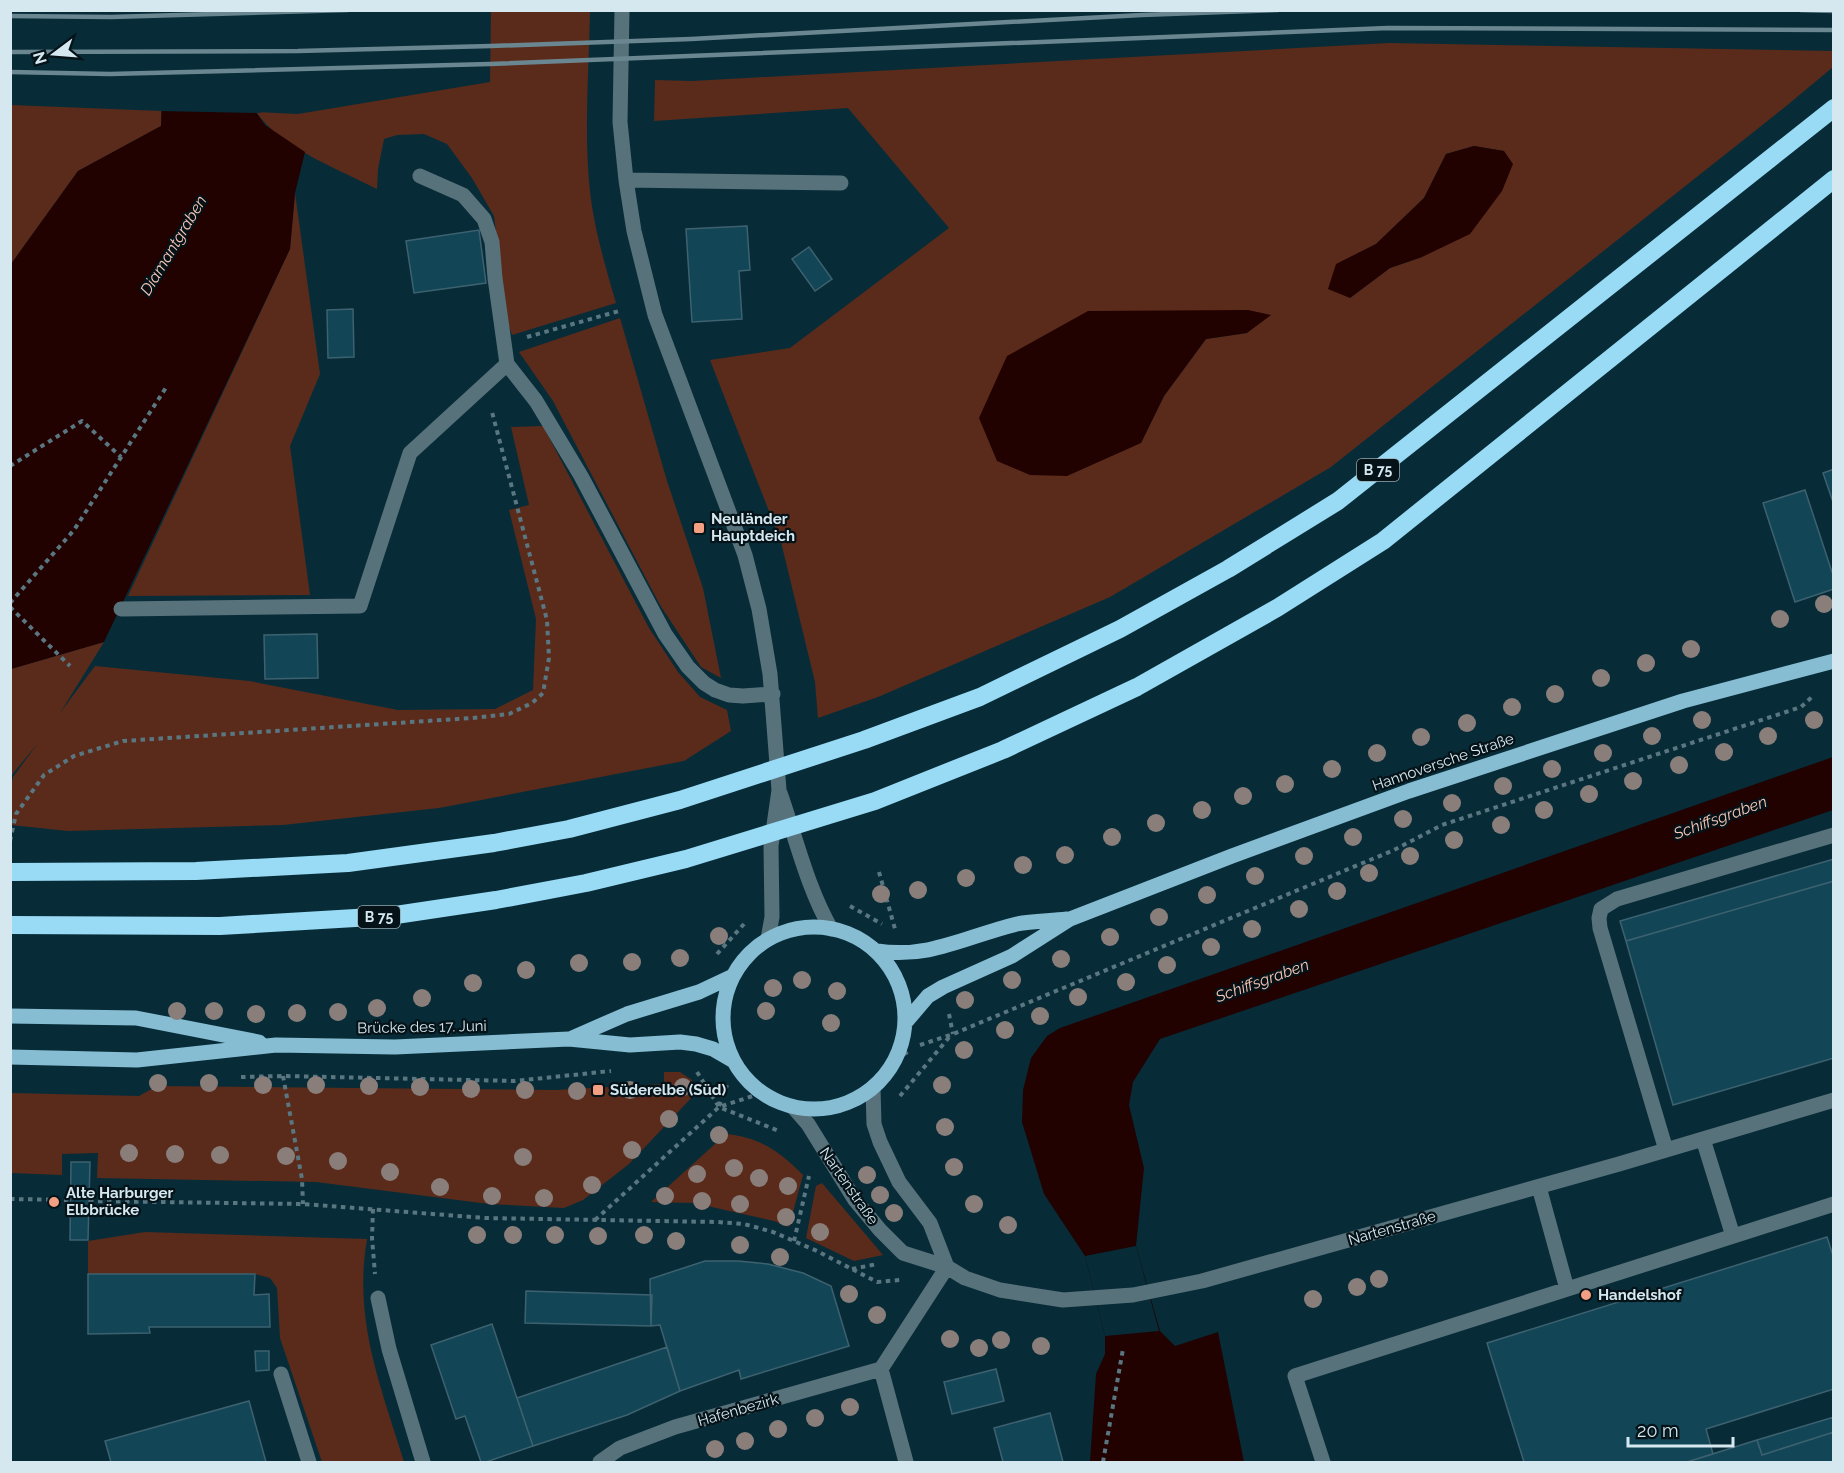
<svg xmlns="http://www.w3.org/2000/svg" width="1844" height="1473" viewBox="0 0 1844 1473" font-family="Raleway,sans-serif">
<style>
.green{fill:#5a2b1b;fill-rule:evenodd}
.water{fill:#210200}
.pier{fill:#072c38}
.building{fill:#124657;stroke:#3e616f;stroke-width:1.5}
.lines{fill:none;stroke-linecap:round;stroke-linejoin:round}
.path{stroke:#597681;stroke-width:4;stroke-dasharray:4.5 4.5;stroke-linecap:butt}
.minor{stroke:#58727c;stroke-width:15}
.major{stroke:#87bdd2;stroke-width:15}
.highway{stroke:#99daf4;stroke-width:18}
.rail{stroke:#6a8791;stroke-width:4.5}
.tree{fill:#8a7e7b}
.poi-dot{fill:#f39f83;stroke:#051218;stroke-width:2}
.labels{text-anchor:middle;stroke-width:4.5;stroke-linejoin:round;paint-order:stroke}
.shield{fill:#051218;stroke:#97a8af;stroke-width:1.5}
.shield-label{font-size:14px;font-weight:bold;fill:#d5e8f0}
.poi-label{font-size:15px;font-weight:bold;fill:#d5e8f0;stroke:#051218;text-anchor:start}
.street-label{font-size:15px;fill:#d5e8f0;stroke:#051218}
.water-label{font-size:16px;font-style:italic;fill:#f9c6b5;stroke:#051218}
</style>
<rect width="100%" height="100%" fill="#072c38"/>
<path class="green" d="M491,11h99c-1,62 -7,127 1,189 5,35 15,69 25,103l-104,32 -6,-17 -12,-102 -22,-38 -25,-34 -23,-10 -27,1 -13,4 -6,30 -1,20c-39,-20 -96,-41 -121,-77l42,2 192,-32z
M1389,43l444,8v16l-48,40 -454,360 -221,130 -232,100 -60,21 -3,-36 -34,-140 -71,-182 80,-12 159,-120 -101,-120 -194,13 1,-41 37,1zM1474,146l30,5 -82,106 -32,11 -40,30 -13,-34 39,-20 48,-46 22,-44zM1247,333l-41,6 -42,57 -23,47 -134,-87z
M11,105l151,6 -1,15 -83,45 -67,93z
M295,193l25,181 -30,72 20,149 -182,1 162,-347z
M620,318l47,163 36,107 18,90 -20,-11 -41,-62 -107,-204 -34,-49z
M543,426l106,202 29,44 22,25 27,13 4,21 -47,30 -245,47 -156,17 -215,6 -57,-6v-39l2,-9 25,-34 -27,33v-107l93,-27 -44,71 35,-47 154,15 149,29 97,-1 38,-19 3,-71 -27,-109 20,-5 -18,-78z
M664,1072h16l12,8 3,14 -66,70 -46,36 -19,8 -75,-4 -173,-22 -219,-4 1,-25 -36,1v21l-51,-2v-80l128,3 18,-10 399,4 108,-6z
M726,1134c34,3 54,18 77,41l-14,52 -15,-6 -80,-18 -43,-1z
M822,1183l61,72 -29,6 -48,-23 10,-52z
M145,1232l222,7c-14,82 14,147 37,223h-82l-42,-124 -3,-50 -7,-10 -15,-4h-167v-33z"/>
<path class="water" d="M164,11l92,101 9,13 40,27 -10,41 -5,56 -186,393 -93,27v-405l67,-93 83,-45z
M1474,146l30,5 9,13 -11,27 -32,43 -48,23 -32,11 -40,30 -22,-9 8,-25 40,-20 48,-46 22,-44z
M1248,310l23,5 -24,18 -41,6 -42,57 -23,47 -74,33 -37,-1 -33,-14 -18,-43 28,-62 81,-45z
M1833,757v53l-673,229 -27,43 -4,23 15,63 -8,78 24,85 15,15 43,-14 26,130h-154l6,-88 9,-20v-18l-20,-80 -41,-62 -22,-72 1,-32 8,-32 16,-22 13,-8z"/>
<path class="pier" d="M161,10h100l-2,101 2,2 -102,-2z
M1136,1246l23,85 -54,5 -20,-80z"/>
<path class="building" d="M747,226l3,44 -11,1 3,48 -50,3 -6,-93z
M479,230l7,53 -72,10 -8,-52z
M809,247l23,32 -17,12 -23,-32z
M353,309l1,48 -26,1 -1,-48z
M1834,469v36l-11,-32z
M1805,490l29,88v11l-39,13 -32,-99z
M317,634l1,44 -53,1 -1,-44z
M1834,859v22l-208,60 -6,-20z
M1834,881v177l-161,47 -47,-164z
M71,1162h19l-2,78h-18z
M1827,1237l7,22v130l-128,40 7,25 -26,8h-163l-37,-119z
M705,1261h33l30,3 35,9 28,13 18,60 -108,33 -2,-9 -59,21 -20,-66 -9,1 -1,-47z
M88,1274h167l-1,21 15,-1 1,33h-121l1,6 -62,1z
M526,1291l126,4 -1,31 -126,-3z
M492,1324l41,122 -47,16h-5l-16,-46 -9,3 -25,-74z
M667,1347l13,44 -53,24 -94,31 -16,-48z
M255,1351h14v19l-13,1z
M996,1369l8,32 -52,13 -8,-32z
M249,1401l17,61h-155l-6,-21z
M1050,1413l13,49h-60l-9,-34z
M1834,1417v15l-72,23 -5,-15z
M1834,1432v30h-147l70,-22 5,15z"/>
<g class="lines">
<path class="path" d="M527,337l92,-26
M10,466l72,-45 39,36
M10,603l64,-73 93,-144
M10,607l60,59
M10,841l6,-27 28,-39 30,-19 49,-15 349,-23 37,-4 23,-11 11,-10 6,-35 -2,-38 -55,-208
M879,872l16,57
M850,906l32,18
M717,954l27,-30
M949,1014l4,20
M920,1045l33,-11 441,-184 48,-25 359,-118 13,-12
M896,1059l15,-9
M697,1072l22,35 60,24
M283,1076l19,103 1,25
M241,1077l42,-1 232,5 96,-10
M900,1096l51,-61
M719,1106l8,-21
M10,1199l61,1
M89,1201l214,3 182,14 232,4 27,2 29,8 44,19 60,31 23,-2
M373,1209l-1,29 3,36
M595,1220l124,-113 43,-14
M794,1241l15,-65
M852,1269l25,-5
M1103,1462l20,-113"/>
<path class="minor" d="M622,10l-2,112 6,58 8,51 21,84 90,240 14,54 11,65 9,116 -8,56 1,71 -4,22
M420,176l43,19 21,24 8,23 3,36 12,86 29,37 45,75 84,158 23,33 16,16 11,7 14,5 14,1 30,-2
M626,180l215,3
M121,609l239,-3 50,-153 97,-89
M780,793c16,45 27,94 51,136
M873,1088l1,36 6,18 19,40 31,41 17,44
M794,1108l14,16 47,76 25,30 23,23 44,14 18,11 35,12 63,10 70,-5 69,-14 417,-117 215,-64
M1703,1139l30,97
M1666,1150l-66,-222 -1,-10 2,-9 16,-10 217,-64
M1539,1187l28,102
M378,1298l11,51 34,113
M881,1369l25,93
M281,1374l28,88
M600,1462l20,-14 55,-21 206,-58 66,-102
M1323,1462l-28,-86 539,-172"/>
<path class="major" d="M723 1018a91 91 0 1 1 182 0a91 91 0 1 1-182 0Z
M877,951c53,8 90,-15 140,-27 16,-3 34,-3 50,-5
M10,1016l126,2 123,24
M905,1023l23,-27 15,-9 69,-31 58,-37 162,-63 177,-65 274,-90 151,-40
M572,1038l55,-24 72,-22 34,-16
M10,1057l127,3 139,-15 119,2 174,-8 61,6 50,-3 16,2 17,5 19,11"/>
<path class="highway" d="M10,872l186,-1 152,-8 146,-20 75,-14 111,-29 184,-60 116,-43 140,-68 108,-60 110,-68 496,-393
M10,925l210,1 169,-10 107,-16 90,-17 100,-24 189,-58 128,-51 134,-63 140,-79 106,-67 451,-362"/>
<path class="rail" d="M1800,10l34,1
M10,16l101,1 237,-7
M10,52l288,-1 193,-5 200,-7 451,-24 136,-5
M10,72l100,2 380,-10 898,-36 446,2"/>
</g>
<g class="tree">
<circle cx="1824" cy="604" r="9"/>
<circle cx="1780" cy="619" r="9"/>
<circle cx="1691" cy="649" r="9"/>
<circle cx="1646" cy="663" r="9"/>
<circle cx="1601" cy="678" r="9"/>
<circle cx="1555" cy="694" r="9"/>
<circle cx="1512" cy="707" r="9"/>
<circle cx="1702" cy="720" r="9"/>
<circle cx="1814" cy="720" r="9"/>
<circle cx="1467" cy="723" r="9"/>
<circle cx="1652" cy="736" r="9"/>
<circle cx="1768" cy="736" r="9"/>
<circle cx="1421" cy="737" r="9"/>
<circle cx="1724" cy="752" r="9"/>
<circle cx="1377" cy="753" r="9"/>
<circle cx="1603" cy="753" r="9"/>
<circle cx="1679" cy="765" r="9"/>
<circle cx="1332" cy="769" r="9"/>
<circle cx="1552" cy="769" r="9"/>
<circle cx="1633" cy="781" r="9"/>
<circle cx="1285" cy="784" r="9"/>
<circle cx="1503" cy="786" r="9"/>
<circle cx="1589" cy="794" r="9"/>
<circle cx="1243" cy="796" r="9"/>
<circle cx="1452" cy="803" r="9"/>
<circle cx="1202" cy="810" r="9"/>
<circle cx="1544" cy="810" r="9"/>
<circle cx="1403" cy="819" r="9"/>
<circle cx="1156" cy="823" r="9"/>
<circle cx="1501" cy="825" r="9"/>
<circle cx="1112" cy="837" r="9"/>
<circle cx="1353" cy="837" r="9"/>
<circle cx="1454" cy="840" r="9"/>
<circle cx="1065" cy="855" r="9"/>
<circle cx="1304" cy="856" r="9"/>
<circle cx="1410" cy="856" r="9"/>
<circle cx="1023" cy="865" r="9"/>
<circle cx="1369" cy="873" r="9"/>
<circle cx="1255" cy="876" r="9"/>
<circle cx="966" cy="878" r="9"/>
<circle cx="918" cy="890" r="9"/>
<circle cx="1337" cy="891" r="9"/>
<circle cx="881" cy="894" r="9"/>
<circle cx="1207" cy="895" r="9"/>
<circle cx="1299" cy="909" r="9"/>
<circle cx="1159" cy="917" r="9"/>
<circle cx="1252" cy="929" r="9"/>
<circle cx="719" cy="936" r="9"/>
<circle cx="1110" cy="937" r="9"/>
<circle cx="1211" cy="947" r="9"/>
<circle cx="680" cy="958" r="9"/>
<circle cx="1061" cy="959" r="9"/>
<circle cx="632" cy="962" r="9"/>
<circle cx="579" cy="963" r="9"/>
<circle cx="1167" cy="965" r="9"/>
<circle cx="526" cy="970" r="9"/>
<circle cx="802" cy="980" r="9"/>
<circle cx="1012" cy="980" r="9"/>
<circle cx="1126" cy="982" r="9"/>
<circle cx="473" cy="983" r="9"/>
<circle cx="773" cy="988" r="9"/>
<circle cx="837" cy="991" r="9"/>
<circle cx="1078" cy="997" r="9"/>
<circle cx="422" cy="998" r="9"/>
<circle cx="965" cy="1000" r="9"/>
<circle cx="377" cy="1008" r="9"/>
<circle cx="177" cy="1011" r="9"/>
<circle cx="214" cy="1011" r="9"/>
<circle cx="766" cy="1011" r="9"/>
<circle cx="338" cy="1012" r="9"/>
<circle cx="297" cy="1013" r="9"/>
<circle cx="256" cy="1014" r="9"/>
<circle cx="1040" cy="1016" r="9"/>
<circle cx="831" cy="1023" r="9"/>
<circle cx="1005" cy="1030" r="9"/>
<circle cx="964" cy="1050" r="9"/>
<circle cx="158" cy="1083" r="9"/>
<circle cx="209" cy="1083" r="9"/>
<circle cx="263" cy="1085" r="9"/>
<circle cx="316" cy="1085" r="9"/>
<circle cx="942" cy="1085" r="9"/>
<circle cx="369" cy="1086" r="9"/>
<circle cx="420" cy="1087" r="9"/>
<circle cx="683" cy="1087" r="9"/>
<circle cx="471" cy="1089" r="9"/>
<circle cx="525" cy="1090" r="9"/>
<circle cx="630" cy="1090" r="9"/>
<circle cx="577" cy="1091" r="9"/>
<circle cx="669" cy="1119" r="9"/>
<circle cx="945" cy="1127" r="9"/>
<circle cx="719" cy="1135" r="9"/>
<circle cx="632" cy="1150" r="9"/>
<circle cx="129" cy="1153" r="9"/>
<circle cx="175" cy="1154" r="9"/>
<circle cx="220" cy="1155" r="9"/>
<circle cx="286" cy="1156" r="9"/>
<circle cx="523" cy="1157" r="9"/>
<circle cx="338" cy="1161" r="9"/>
<circle cx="954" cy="1167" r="9"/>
<circle cx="734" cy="1168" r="9"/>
<circle cx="390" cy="1172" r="9"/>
<circle cx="697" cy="1174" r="9"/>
<circle cx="867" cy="1175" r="9"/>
<circle cx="759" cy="1178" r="9"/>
<circle cx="592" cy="1185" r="9"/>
<circle cx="788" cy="1186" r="9"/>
<circle cx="440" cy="1187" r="9"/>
<circle cx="880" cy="1195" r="9"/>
<circle cx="492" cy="1196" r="9"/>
<circle cx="665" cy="1196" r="9"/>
<circle cx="544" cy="1198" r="9"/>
<circle cx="702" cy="1201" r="9"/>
<circle cx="740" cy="1204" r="9"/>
<circle cx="974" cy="1204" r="9"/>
<circle cx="894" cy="1213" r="9"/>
<circle cx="786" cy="1217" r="9"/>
<circle cx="1008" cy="1225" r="9"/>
<circle cx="820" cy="1232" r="9"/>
<circle cx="477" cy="1235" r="9"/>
<circle cx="513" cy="1235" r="9"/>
<circle cx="555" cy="1235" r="9"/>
<circle cx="644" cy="1235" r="9"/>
<circle cx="598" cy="1236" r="9"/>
<circle cx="676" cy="1241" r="9"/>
<circle cx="740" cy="1245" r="9"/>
<circle cx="780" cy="1257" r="9"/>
<circle cx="1379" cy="1279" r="9"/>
<circle cx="1357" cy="1287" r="9"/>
<circle cx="849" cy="1294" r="9"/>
<circle cx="1313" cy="1299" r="9"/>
<circle cx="877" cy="1315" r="9"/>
<circle cx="950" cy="1339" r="9"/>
<circle cx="1001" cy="1340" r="9"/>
<circle cx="1041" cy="1346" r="9"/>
<circle cx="979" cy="1348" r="9"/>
<circle cx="850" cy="1407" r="9"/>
<circle cx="815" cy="1418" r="9"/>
<circle cx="778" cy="1429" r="9"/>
<circle cx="745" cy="1441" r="9"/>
<circle cx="715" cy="1449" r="9"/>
</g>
<g class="poi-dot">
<rect x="693" y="522" width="12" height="12" rx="3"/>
<rect x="592" y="1084" width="12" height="12" rx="3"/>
<circle cx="54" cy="1202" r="6"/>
<circle cx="1586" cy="1295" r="6"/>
</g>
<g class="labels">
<g class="shield">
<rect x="1357" y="459" width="42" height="22" rx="4.5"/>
<rect x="358" y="906" width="42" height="22" rx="4.5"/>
</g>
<g class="shield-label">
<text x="1378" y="475">B 75</text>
<text x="379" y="922">B 75</text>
</g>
<g class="poi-label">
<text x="711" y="524">Neuländer<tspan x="711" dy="17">Hauptdeich</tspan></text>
<text x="610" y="1095">Süderelbe (Süd)</text>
<text x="66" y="1198">Alte Harburger<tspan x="66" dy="17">Elbbrücke</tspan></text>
<text x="1598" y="1300">Handelshof</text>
</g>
<g class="street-label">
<text transform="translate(1443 762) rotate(-19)" y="5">Hannoversche Straße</text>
<text transform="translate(422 1027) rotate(-1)" y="5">Brücke des 17. Juni</text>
<text transform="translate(849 1186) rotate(55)" y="5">Nartenstraße</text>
<text transform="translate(1392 1228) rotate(-16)" y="5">Nartenstraße</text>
<text transform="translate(738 1410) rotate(-16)" y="5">Hafenbezirk</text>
</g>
<g class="water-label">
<text transform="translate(173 245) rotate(-59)" y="6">Diamantgraben</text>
<text transform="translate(1720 817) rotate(-20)" y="6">Schiffsgraben</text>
<text transform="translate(1262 980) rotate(-20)" y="6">Schiffsgraben</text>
</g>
</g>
<rect width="1844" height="1473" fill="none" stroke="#d5e8f0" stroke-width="24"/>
<g transform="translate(54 54) rotate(254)" stroke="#051218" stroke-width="4.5" paint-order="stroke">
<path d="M0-4.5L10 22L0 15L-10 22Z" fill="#d5e8f0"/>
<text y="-9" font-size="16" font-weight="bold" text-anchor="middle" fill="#d5e8f0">N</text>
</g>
<path d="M1628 1437v9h105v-9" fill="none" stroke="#d5e8f0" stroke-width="3"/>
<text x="1637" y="1437" font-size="18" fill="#d5e8f0" stroke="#051218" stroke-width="4.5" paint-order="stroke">20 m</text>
</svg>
